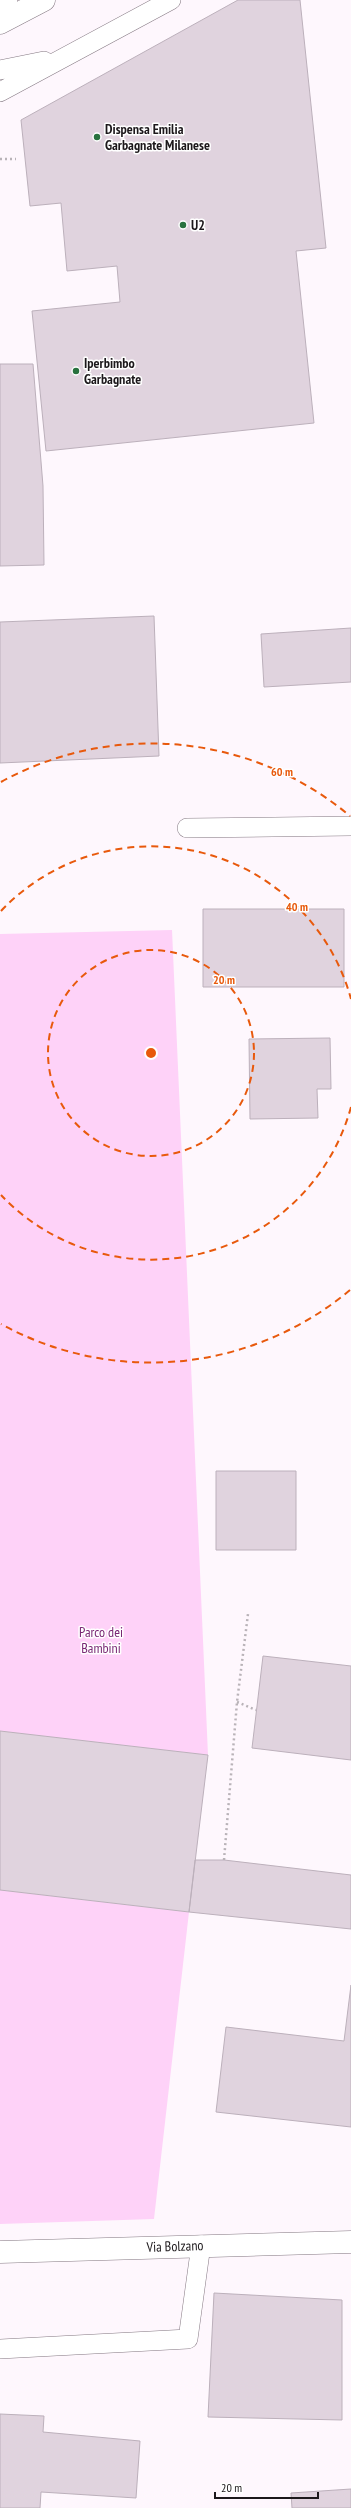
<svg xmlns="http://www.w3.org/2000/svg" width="351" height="2508" viewBox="0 0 351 2508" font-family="'PT Sans Narrow',sans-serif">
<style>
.green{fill:#fed2f8}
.building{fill:#e0d3de;stroke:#bcb0bb}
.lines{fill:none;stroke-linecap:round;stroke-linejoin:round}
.service-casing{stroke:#847882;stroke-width:20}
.minor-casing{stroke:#847882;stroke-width:23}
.primary-casing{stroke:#847882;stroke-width:23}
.path{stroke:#b9b3b8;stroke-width:2.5;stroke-dasharray:2 3;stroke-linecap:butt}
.service{stroke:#fff;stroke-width:19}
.minor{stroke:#fff;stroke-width:22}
.primary{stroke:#fff;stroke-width:22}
.ring{fill:none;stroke:#e8590c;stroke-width:2;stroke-dasharray:7 5}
.poi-dot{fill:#28713e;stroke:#fff;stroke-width:1.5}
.labels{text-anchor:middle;stroke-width:3;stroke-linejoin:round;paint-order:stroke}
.poi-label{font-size:14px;font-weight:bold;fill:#1c181b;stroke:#fff;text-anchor:start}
.park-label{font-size:14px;fill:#792774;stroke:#fff}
.street-label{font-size:14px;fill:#1c181b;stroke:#fff}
.centre{fill:#e8590c;stroke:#fff;stroke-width:2}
.ring-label{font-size:12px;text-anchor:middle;font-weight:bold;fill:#e8590c;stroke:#fff;stroke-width:3;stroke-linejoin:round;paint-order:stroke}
</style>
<rect width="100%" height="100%" fill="#fef7fd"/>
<path class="green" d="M172,930l36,825 -208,-24v-797z
M0,1890l189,22 -35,307 -154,5z"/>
<path class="building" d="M238,0h62l26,248 -30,3 18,172 -268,28 -14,-140 88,-9 -3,-36 -50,5 -6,-68 -31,3 -9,-86z
M0,364h33l10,122 1,79 -44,1z
M154,616l5,140 -159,7v-141z
M351,628v54l-87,5 -3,-53z
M203,909h141v78h-141z
M330,1038l1,51h-14l1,29 -68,1 -1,-80z
M216,1471h80v79h-80z
M263,1656l88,10v94l-99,-12z
M0,1731l208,24 -19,157 -189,-22z
M195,1860h29l127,15v54l-162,-17z
M351,1985v142l-135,-15 10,-85 118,14z
M214,2293l128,7v120l-134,-3z
M0,2414l44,2 -1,16 97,9 -4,57 -95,-6 -1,16h-40z
M351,2489v19h-59l-1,-15z"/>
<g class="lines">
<g class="service-casing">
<path id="service" d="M0,70l44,-9
M0,92l171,-92
M187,828l164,-2
M0,2349l188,-10 13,-94"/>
</g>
<g class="minor-casing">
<path id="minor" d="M0,2252l351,-10"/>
</g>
<g class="primary-casing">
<path id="primary" d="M0,3l6,-3
M0,23l44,-23"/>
</g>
<path class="path" d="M0,159h16
M237,1702l19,8
M224,1860l13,-158 11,-88"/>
<use href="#service" class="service"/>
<use href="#minor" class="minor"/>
<use href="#primary" class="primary"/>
</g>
<g class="ring">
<circle cx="151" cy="1053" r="103"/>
<path d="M351 1107A207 207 0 0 1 1 1195M1 911A207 207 0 0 1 351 999"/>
<path d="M350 1290A310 310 0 0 1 1 1324M1 782A310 310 0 0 1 350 816"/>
</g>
<g class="poi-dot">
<circle cx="97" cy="137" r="4"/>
<circle cx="183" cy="225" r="4"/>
<circle cx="76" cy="371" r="4"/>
</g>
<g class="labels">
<g class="poi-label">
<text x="105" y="134">Dispensa Emilia<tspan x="105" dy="16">Garbagnate Milanese</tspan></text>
<text x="191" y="230">U2</text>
<text x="84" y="368">Iperbimbo<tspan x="84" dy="16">Garbagnate</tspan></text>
</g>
<g class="park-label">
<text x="101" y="1637">Parco dei<tspan x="101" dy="16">Bambini</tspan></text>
</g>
<g class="street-label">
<text transform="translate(175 2246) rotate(-2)" y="5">Via Bolzano</text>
</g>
</g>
<circle cx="151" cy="1053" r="6" class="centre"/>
<g class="ring-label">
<text x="282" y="776">60 m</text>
<text x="297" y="911">40 m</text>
<text x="224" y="984">20 m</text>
</g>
<path d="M215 2492v6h103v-6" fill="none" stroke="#1c181b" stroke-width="2"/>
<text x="221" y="2492" font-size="12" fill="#1c181b" stroke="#ffffff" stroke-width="3" paint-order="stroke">20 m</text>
</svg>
